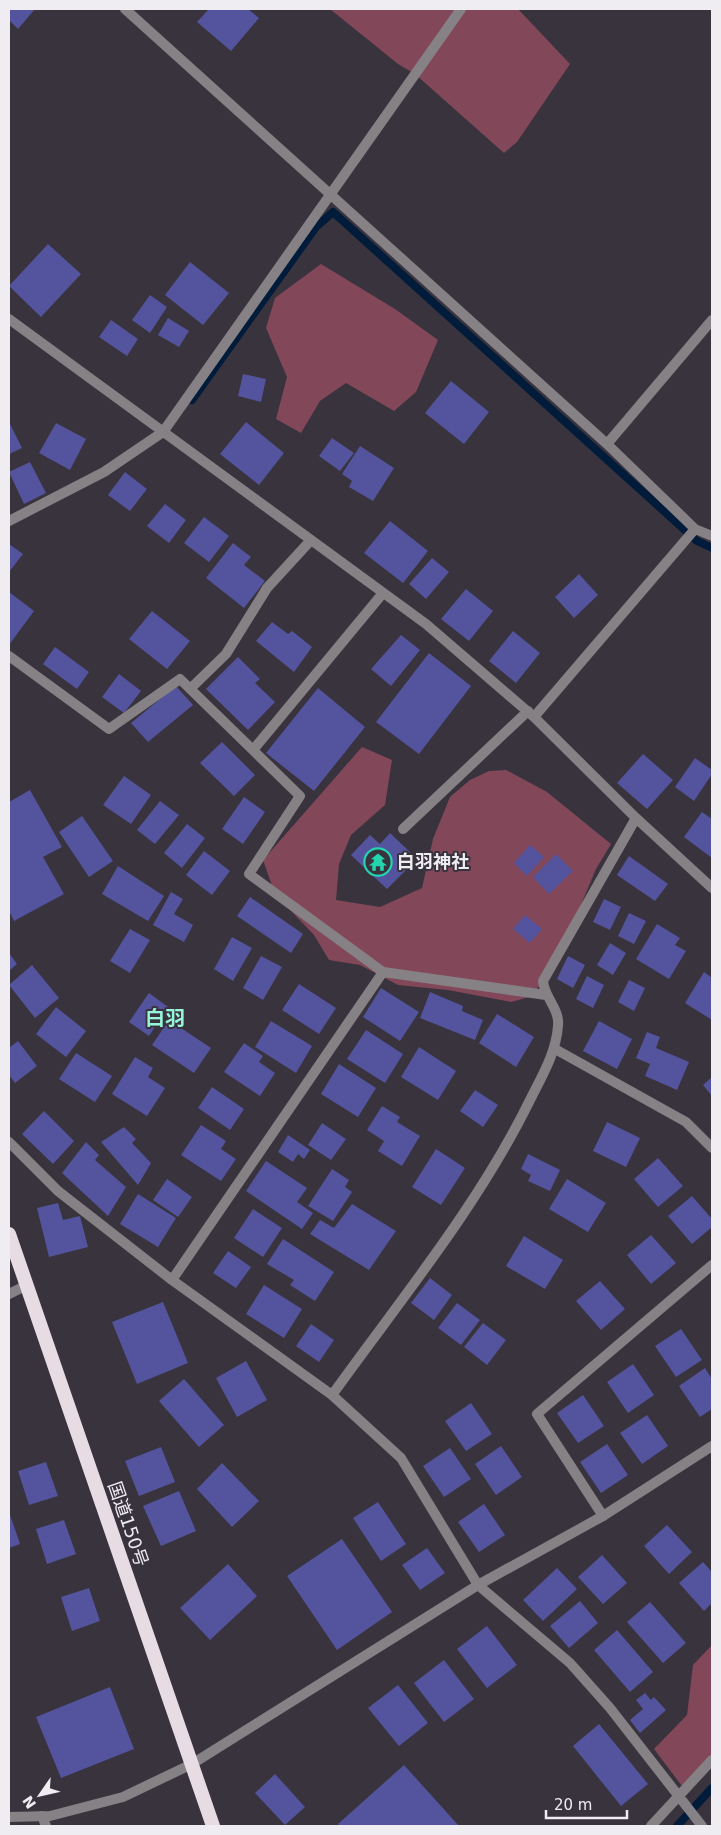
<svg xmlns="http://www.w3.org/2000/svg" width="721" height="1835" viewBox="0 0 721 1835" font-family="'DejaVu Sans','Noto Sans JP',sans-serif">
<style>
.green{fill:#82485a}
.lines{fill:none;stroke-linecap:round;stroke-linejoin:round}
.stream{stroke:#011b3b;stroke-width:8}
.building{fill:#53549d}
.service{stroke:#868185;stroke-width:10}
.minor{stroke:#868185;stroke-width:10}
.tertiary{stroke:#868185;stroke-width:10}
.trunk{stroke:#e7dce4;stroke-width:14}
.labels{text-anchor:middle;stroke-width:4;stroke-linejoin:round;paint-order:stroke}
.poi-label{font-size:18px;font-weight:bold;fill:#efecf2;stroke:#38333d;text-anchor:start}
.street-label{font-size:18px;fill:#efecf2;stroke:#38333d}
.quarter-label{font-size:20px;font-weight:bold;fill:#96f6d9;stroke:#38333d}
</style>
<rect width="100%" height="100%" fill="#38333d"/>
<path class="green" d="M330,9h188l52,55 -53,78 -13,11 -89,-79 -17,-10z
M321,264l74,45 43,31 -22,52 -22,19 -48,-28 -26,18 -19,32 -25,-14 11,-42 -21,-49 9,-30z
M362,747l30,13 -7,45 -34,30 -12,29 -3,36 44,7 42,-19 11,-49 17,-42 20,-17 19,-9 17,-1 41,22 64,52 -15,25 -30,71 -33,56 -22,6 -63,-12 -50,-5 -38,-20 -31,-5 -15,-25 -39,-41 -12,-34z
M712,1645v112l-27,33 -31,-41 33,-34 6,-50z"/>
<g class="lines">
<path class="stream" d="M192,400l124,-173 17,-15 364,329 15,7
M677,1826l35,-38"/>
</g>
<path class="building" d="M9,9h26l-17,20 -9,-9z
M209,9h39l11,9 -28,33 -34,-29z
M48,244l33,30 -40,43 -32,-31z
M190,262l39,31 -26,32 -38,-30z
M150,295l17,12 -17,26 -18,-13z
M168,318l21,13 -10,16 -21,-12z
M111,320l27,19 -11,17 -28,-19z
M243,374l23,5 -5,23 -23,-6z
M451,381l38,31 -25,32 -39,-31z
M9,422l13,26 -13,6z
M246,422l38,31 -25,32 -39,-31z
M56,423l30,16 -16,31 -31,-17z
M332,438l22,15 -14,18 -21,-15z
M360,446l34,22 -21,33 -24,-14 3,-6 -10,-7z
M30,462l16,31 -22,11 -15,-32z
M125,472l22,17 -17,22 -22,-16z
M165,504l21,16 -17,23 -22,-17z
M204,517l25,19 -20,26 -25,-19z
M390,521l38,30 -25,32 -39,-30z
M233,543l18,14 -7,8 21,16 -21,27 -38,-30z
M9,544l14,10 -14,18z
M432,558l17,14 -23,27 -17,-15z
M579,574l19,21 -24,23 -19,-21z
M466,589l27,22 -24,30 -28,-22z
M9,592l25,19 -25,34z
M152,611l38,30 -23,28 -38,-30z
M272,622l16,12 4,-3 20,16 -18,25 -38,-31z
M513,631l27,22 -24,30 -27,-22z
M401,635l19,15 -29,36 -20,-17z
M55,647l34,25 -12,17 -34,-25z
M429,653l42,33 -52,68 -43,-32z
M238,657l22,22 -5,4 20,19 -27,28 -42,-41z
M119,674l22,17 -17,22 -22,-16z
M176,686l17,19 -45,37 -17,-19z
M318,688l47,39 -51,64 -48,-38z
M222,742l33,33 -21,21 -34,-33z
M643,754l30,26 -26,29 -30,-26z
M695,758l17,12v4l-18,27 -19,-14z
M124,776l27,19 -20,29 -28,-19z
M30,790l32,57 -19,10 21,37 -50,27 -5,-10v-109z
M244,797l21,15 -22,32 -21,-15z
M160,801l19,14 -24,29 -18,-14z
M702,812l10,7v39l-28,-21z
M82,816l31,45 -24,16 -30,-45z
M187,824l18,14 -23,30 -18,-15z
M390,833l20,19 -5,5 7,7 -25,25 -36,-34 19,-20 10,9z
M530,845l14,12 -17,19 -13,-13z
M204,851l26,20 -18,24 -26,-20z
M556,854l17,17 -24,23 -16,-17z
M629,856l39,28 -13,17 -38,-26z
M118,866l46,30 -16,25 -46,-27z
M171,892l12,7 -9,15 19,11 -9,17 -31,-17z
M250,897l53,37 -12,19 -54,-37z
M604,899l17,8 -11,23 -17,-8z
M629,913l17,8 -12,23 -16,-8z
M525,915l17,14 -12,14 -17,-14z
M657,924l23,14 -5,7 11,6 -17,28 -33,-20z
M130,929l20,11 -20,33 -20,-12z
M232,937l20,11 -19,33 -19,-12z
M610,943l16,10 -13,22 -16,-10z
M9,953l8,11 -8,7z
M261,956l21,11 -19,33 -20,-12z
M568,956l17,9 -12,23 -16,-9z
M32,965l27,33 -24,20 -26,-33z
M704,972l8,6v42l-27,-17z
M587,976l17,9 -11,23 -17,-9z
M629,980l16,8 -11,23 -16,-9z
M299,984l37,24 -17,26 -37,-24z
M381,988l38,24 -19,29 -37,-24z
M430,992l33,14 -1,5 21,9 -8,20 -55,-22z
M149,993l19,14 -19,29 -20,-14z
M56,1007l30,24 -20,26 -30,-23z
M497,1014l37,23 -18,30 -37,-24z
M169,1020l42,28 -17,25 -42,-28z
M271,1021l41,25 -16,27 -41,-26z
M599,1021l33,18 -15,30 -34,-18z
M366,1030l37,24 -18,29 -38,-24z
M647,1032l13,5 -4,11 33,14 -12,28 -32,-14 5,-12 -14,-6z
M18,1041l19,25 -22,17 -6,-8v-27z
M244,1043l19,13 -4,6 16,11 -15,23 -36,-24z
M419,1047l37,24 -18,29 -37,-23z
M76,1053l36,23 -17,26 -36,-23z
M135,1057l18,11 -5,9 17,11 -18,28 -35,-22z
M339,1064l37,24 -18,29 -37,-23z
M712,1077v19l-9,-11z
M212,1087l32,22 -14,21 -32,-22z
M475,1090l23,15 -15,22 -23,-16z
M382,1106l18,11 -3,5 23,14 -18,30 -24,-15 6,-10 -17,-11z
M44,1111l30,30 -21,23 -31,-30z
M607,1122l33,16 -14,29 -33,-16z
M322,1123l24,16 -15,21 -23,-15z
M201,1125l25,16 -5,8 15,10 -15,22 -40,-26z
M124,1127l12,12 -4,4 19,20 -13,22 -37,-43z
M288,1135l22,15 -6,9 -6,-5 -5,8 -15,-10z
M86,1142l13,13 -4,5 31,27 -18,29 -46,-43z
M436,1149l29,19 -24,37 -29,-18z
M528,1154l32,16 -10,21 -22,-10 3,-6 -10,-6z
M658,1158l25,28 -25,21 -24,-28z
M266,1161l41,27 -10,14 16,11 -11,16 -56,-38z
M332,1169l17,11 -4,7 7,5 -19,29 -25,-15z
M167,1179l25,18 -14,20 -25,-17z
M567,1179l39,24 -18,29 -39,-23z
M138,1194l38,24 -18,29 -38,-23z
M692,1196l20,23v8l-20,17 -24,-28z
M58,1203l5,17 17,-4 8,31 -39,10 -12,-49z
M352,1204l44,27 -27,39 -59,-36 10,-14 14,8z
M253,1209l29,19 -19,29 -29,-19z
M651,1235l25,28 -25,21 -24,-29z
M524,1236l39,24 -18,29 -39,-23z
M283,1239l51,33 -19,29 -25,-16 4,-5 -27,-16z
M228,1251l23,16 -15,21 -23,-15z
M430,1278l22,17 -18,25 -23,-17z
M600,1281l25,28 -24,21 -25,-29z
M264,1285l38,24 -18,29 -38,-24z
M163,1302l25,61 -51,21 -25,-62z
M457,1303l23,17 -19,25 -23,-17z
M483,1323l23,17 -19,25 -23,-18z
M311,1324l23,16 -15,22 -23,-16z
M681,1329l21,31 -26,17 -21,-31z
M246,1361l21,39 -30,17 -21,-39z
M633,1364l21,31 -26,18 -21,-31z
M705,1368l7,11v30l-12,8 -21,-31z
M184,1379l40,46 -25,22 -40,-46z
M583,1395l21,31 -26,17 -21,-30z
M471,1403l21,31 -26,17 -21,-30z
M647,1415l21,31 -26,18 -22,-31z
M607,1444l21,31 -27,18 -21,-31z
M501,1446l21,31 -26,18 -21,-31z
M161,1447l14,35 -36,14 -14,-35z
M450,1448l21,31 -27,18 -21,-31z
M46,1462l12,34 -29,9 -11,-34z
M222,1463l37,38 -27,26 -35,-38z
M179,1491l17,40 -35,15 -18,-40z
M378,1502l28,42 -25,17 -28,-43z
M484,1504l21,31 -26,17 -21,-30z
M9,1512l11,32 -11,4z
M64,1520l12,34 -29,10 -11,-35z
M667,1525l25,27 -23,22 -25,-28z
M342,1539l50,73 -55,38 -50,-74z
M427,1548l18,25 -25,17 -18,-25z
M602,1555l25,28 -24,21 -25,-27z
M703,1562l9,10v31l-8,8 -25,-28z
M228,1564l29,32 -47,44 -30,-32z
M557,1568l20,21 -34,32 -20,-21z
M89,1588l11,33 -28,10 -11,-34z
M580,1601l18,22 -29,25 -19,-22z
M650,1602l36,41 -23,20 -36,-41z
M487,1626l30,39 -30,23 -30,-39z
M617,1630l36,42 -23,20 -36,-42z
M444,1660l30,39 -30,23 -30,-39z
M398,1685l30,38 -29,23 -31,-38z
M110,1687l24,62 -73,29 -25,-61z
M645,1693l6,7 3,-3 12,13 -26,23 -10,-13 13,-11 -7,-9z
M599,1724l49,60 -27,22 -48,-60z
M404,1765l55,61h-119l-2,-2z
M275,1774l30,33 -20,18 -30,-32z"/>
<g class="lines">
<path class="service" d="M403,829l125,-118"/>
<path class="minor" d="M125,9l482,435 88,85 17,7
M9,319l417,305 108,93 102,101 76,70
M607,444l105,-124
M9,521l95,-49 59,-40 298,-423
M9,656l100,73 71,-50 120,117 -51,78 134,98 163,23
M190,689l36,-35 41,-66 44,-48
M534,717l161,-188
M253,750l130,-157
M555,1049l131,73 26,26
M9,1142l49,49 114,89 160,115 69,63 77,127 92,78 40,45 92,118
M172,1280l211,-308
M9,1294l18,-9
M332,1395c69,-96 146,-189 198,-295 12,-24 26,-47 28,-74 2,-17 -14,-29 -15,-45l93,-163
M603,1516l-66,-102 175,-149
M42,1816l4,10
M651,1826l61,-66"/>
<path class="tertiary" d="M9,1817l41,-1 73,-19 69,-33 286,-179 125,-69 109,-70"/>
<path class="trunk" d="M9,1234l204,592"/>
</g>
<defs>
<g id="temple-ring" transform="scale(1.4375)"><circle r="9.5" fill="#38333d" stroke="#23d5af" stroke-width="1.5"/><path d="M0-6L5-2H3V0L6.5 2.5H4V6H1.5V3h-3V6H-4V2.5H-6.5L-3 0V-2H-5Z" fill="#23d5af"/></g>
</defs>
<g fill-rule="evenodd">
<use href="#temple-ring" x="378" y="862"/>
</g>
<g class="labels">
<g class="poi-label">
<text x="397" y="868">白羽神社</text>
</g>
<g class="street-label">
<text transform="translate(128 1524) rotate(71)" y="6">国道150号</text>
</g>
<g class="quarter-label">
<text x="165" y="1025">白羽</text>
</g>
</g>
<rect width="721" height="1835" fill="none" stroke="#efecf2" stroke-width="20"/>
<g transform="translate(40 1795) rotate(236)" stroke="#38333d" stroke-width="4" paint-order="stroke">
<path d="M0-4L9 19L0 12L-9 19Z" fill="#efecf2"/>
<text y="-8" font-size="14" font-weight="bold" text-anchor="middle" fill="#efecf2">N</text>
</g>
<path d="M546 1810v8h81v-8" fill="none" stroke="#efecf2" stroke-width="2.5"/>
<text x="554" y="1810" font-size="15" fill="#efecf2" stroke="#38333d" stroke-width="4" paint-order="stroke">20 m</text>
</svg>
